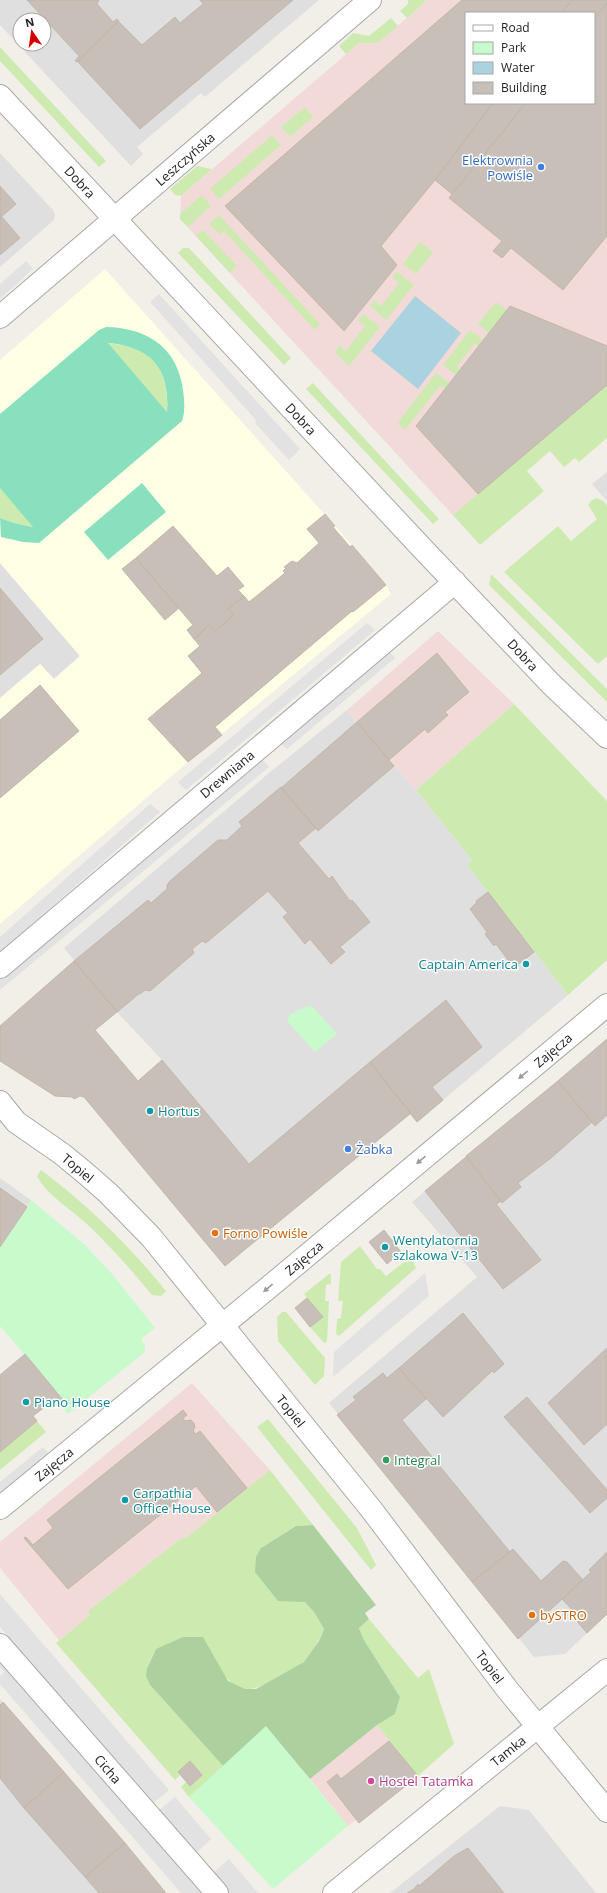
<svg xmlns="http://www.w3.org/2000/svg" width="607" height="1893" viewBox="0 0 607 1893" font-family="'Open Sans',sans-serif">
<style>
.residential{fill:#e0dfdf;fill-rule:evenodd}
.commercial{fill:#f2dad9;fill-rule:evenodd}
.education{fill:#ffffe5}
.grass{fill:#cdebb0}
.forest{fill:#add19e}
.park{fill:#c8facc}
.pitch{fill:#88e0be;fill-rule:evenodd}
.parking{fill:#e2e2e2}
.water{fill:#aad3df}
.building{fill:#c7bfb8;stroke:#c4b6ab}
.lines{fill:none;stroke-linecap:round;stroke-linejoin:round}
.minor-casing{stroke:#a9a9a9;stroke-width:24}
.minor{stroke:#fff;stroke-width:22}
.oneway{fill:#9c9c9c}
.shop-dot{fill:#3f7fe0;stroke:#fff;stroke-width:1.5}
.culture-dot{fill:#0f9aa8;stroke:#fff;stroke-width:1.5}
.food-dot{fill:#e8710a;stroke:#fff;stroke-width:1.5}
.leisure-dot{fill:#2e9e5b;stroke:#fff;stroke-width:1.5}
.hotel-dot{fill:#d1479c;stroke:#fff;stroke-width:1.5}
.labels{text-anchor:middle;stroke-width:3;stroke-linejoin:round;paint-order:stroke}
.street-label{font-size:13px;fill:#222;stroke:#fff}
.shop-label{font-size:13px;fill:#366cbe;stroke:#fff;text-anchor:end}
.culture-label{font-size:13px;fill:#0d838f;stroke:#fff;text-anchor:start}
.food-label{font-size:13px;fill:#c56008;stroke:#fff;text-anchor:start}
.leisure-label{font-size:13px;fill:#27864d;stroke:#fff;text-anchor:start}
.hotel-label{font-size:13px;fill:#b23c85;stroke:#fff;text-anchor:start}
</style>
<rect width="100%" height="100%" fill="#f2efe9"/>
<path class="residential" d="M0,0h319l-114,97 -4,-4 -64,54 6,7 -12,12 -131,-141zM20,20h24v24h-24z
M0,153l53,57 2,5 -1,5 -54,47z
M607,472v29l-15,-17z
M0,563l80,93 -26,23 -14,-15 -40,34z
M347,710l69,80 56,70 -5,5 101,130 -151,127 -6,-9 -162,51 -87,-104 -45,-48 -53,-64 205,-175z
M607,1039v575l-42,40 -31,3 -205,-254 148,-126 -65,-75z
M0,1178l31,22 -31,47z
M0,1699l64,73 102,121h-166z
M500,1806l29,4 67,83h-206z"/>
<path class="commercial" d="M425,0h182v402l-145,123 -282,-306 1,-23 178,-153h19l47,-41zM466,13h128v90h-128z
M438,631l76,73 -98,86 -69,-80z
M192,1383l78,87 -85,70 -2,-3 -95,74 3,4 -32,25 -59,-72v-26z
M377,1725l41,51 -55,44 -4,3 -3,-3 -8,6 -38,-47z"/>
<path class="education" d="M105,269l247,276 34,40 5,9 -203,168 -188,162v-226l40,-34 14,15 26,-23 -80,-93v-203z"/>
<path class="grass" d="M408,0h17v2l-18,16 -7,-7 8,-7z
M391,18l7,8 -20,17h-19l-13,11 -7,-8 14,-13 16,3z
M0,47l106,114 -7,6 -99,-106z
M305,107l8,10 -23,20 -9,-10z
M272,135l9,10 -62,54 -9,-10z
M197,166l15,3 -31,27 -6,-1 -5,-6z
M202,195l9,11 -23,21 -8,-8v-5z
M219,215l101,109 -5,6 -91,-99 -5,3 -10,-10z
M203,230l34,36 -7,7 -34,-37z
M420,242l13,10 -17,22 -13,-10z
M183,248h6l102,110 -7,7 -106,-112z
M397,272l17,13 -28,35 -16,-14 4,-6 7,6 18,-23 -6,-6z
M496,302l11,8 -18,23 -11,-9z
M363,314l17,13 -31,39 -14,-14 5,-7 6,6 19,-25 -7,-6z
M470,330l13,10 -4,6 -4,-3 -18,23 3,4 -4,5 -13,-10z
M107,343c45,4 62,24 60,69z
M436,373l13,10 -4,6 -5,-3 -35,44 -7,-8z
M313,383l126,136 -6,5 -127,-135z
M607,385v53l-28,24 -4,-4 -11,9 -14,-16 -23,20 17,20 -64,54 -27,-30z
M0,488l34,39 -20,-4 -14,-5z
M596,498l6,2 5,5v151l-9,8 -94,-92 54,-46 13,15 26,-22 -9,-14 3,-4z
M491,574l116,115v13l-118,-117z
M514,704l93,97v159l-39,35 -101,-130 5,-5 -56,-70z
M41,1170c47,35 88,75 125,121l-5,5 -9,-1c-20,-24 -40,-47 -62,-68 -16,-16 -44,-32 -53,-51z
M360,1246l17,23h3l6,7 21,-16h5l4,8 -77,68 -3,-2 1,-15 4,-1 2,-17h-5l3,-39z
M329,1274h2v10l-5,1 -1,16h4l-2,41 -3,1 -14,-16 13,-10 -19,-23z
M282,1312h4l39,46 -1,18 -9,9 -37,-44 -1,-24z
M268,1419l89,109 19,37 -5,5 -114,-143z
M37,1421l9,11 -46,38v-18z
M270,1470l43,55 -17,1 -35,22 53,64 10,17c-5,11 -11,23 -19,32 -6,5 -15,9 -22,13 -22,12 -39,27 -60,0l-67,-25c-7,14 -13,20 -6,36l74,82 -35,30 -8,-10 5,-5 4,4 12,-11 -12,-14 -12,11 2,3 -5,5 -119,-137 34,-28 -2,-4 95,-74 2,2z
M369,1619l49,59 11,-9 25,75 -36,32 -41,-51 18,-11 5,-17 -36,-57 -5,-13z"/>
<path class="forest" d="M313,1525l63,80 -11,8 4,6 -10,9 5,12 36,57 -5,17 -18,11 -67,54 -44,-52 -42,40 -74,-82 -4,-9 1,-8 9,-19 27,-12h20l25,44 17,8h11l48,-27 15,-21 5,-12 -10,-17 -9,-10 -27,-1 -23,-29 1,-15 5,-9 35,-22z"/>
<path class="park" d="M311,1005l26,29 -22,18 -28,-31 3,-7z
M31,1200l53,44 29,31 42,53 -14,11 4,7v6l-77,62 -9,-10 4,-5 -63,-73v-79z
M266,1726l82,100 -75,63 -84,-92z"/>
<path class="pitch" d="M106,327c38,1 68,17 76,57 2,12 4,25 0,37l-143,122 -16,-1 -22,-5 -1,-19 14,5 19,4 -33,-39v-74l99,-84zM108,343c43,4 62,25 59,69z
M142,483l24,29 -58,48 -24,-28z"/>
<path class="parking" d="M26,261l7,8 -33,30v-15z
M159,294l141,155 -11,11 -34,-37 2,-2 -107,-119z
M367,623l8,7 -189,160 -8,-8z
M388,650l7,8 -108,91 -8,-7z
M263,760l6,7 -269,223v-12z
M150,804l10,8 -160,140v-15z
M425,1273l4,23 -96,81 1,-25z
M43,1447l6,7 -49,40v-12z
M0,1594l169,196 -17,14 -152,-177z
M0,1656l206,237h-25l-181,-209v-8l4,-4 -4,-4z
M175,1797l36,42 -16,15 -37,-43z
M229,1859l29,34h-30l-15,-18 1,-3z"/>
<path class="water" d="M415,296l46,37 -43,56 -47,-38z"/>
<path class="building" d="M27,0h72l-2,4 16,18 4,-3 2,2 -42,41 -2,-1 4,-5z
M200,0h93l-153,129 -62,-67 40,-41 24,24 33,-28 5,6 23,-19z
M462,0h110l-10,13h-96v90h27l-58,77 -54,66 16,19 -53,66 -119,-125z
M572,0h35v3l-13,16v-6h-32z
M607,3v233l-44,54 -52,-42 -9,10 -9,-7 9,-10 -53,-43 77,-95h68v-84z
M493,103h33l-74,91 -17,-14z
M0,186l16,18 -16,14z
M2,217l18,21 -20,17v-37z
M510,306l97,40v39l-129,109 -62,-68z
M325,514l10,12 -2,1 17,20 2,-2 34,40 -33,27 -1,-1 -137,116 7,8 -34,27 -40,-43 54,-46 -14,-17 12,-10 -6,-7 15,-14 6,6 19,-16 -6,-6 16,-13 5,6 36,-29 -2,-2 3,-3 -2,-1 8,-6 5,2 22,-20 -12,-14z
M173,526l44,50 11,-9 16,19 -6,4 6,6 -16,13 6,6 -19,16 -6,-6 -15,14 -7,-9 6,-5 -57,-67z
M136,558l43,50 -14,12 -43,-51z
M0,588l43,51 -43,36z
M437,653l32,39 -24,20 3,3 -20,18 -3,-4 -36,31 -32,-38z
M40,685l39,46 -79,67v-78z
M357,722l37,44 -76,65 -37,-43z
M281,787l35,41 -18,15 31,36 3,-3 18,25 2,-1 18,22 -30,25 5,5 -14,12 -21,-25 -5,5 -22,-27 5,-4 -20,-22 -62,52 -4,-2 -10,8 2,4 -44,38 -5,-1 -5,4v-1l-23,19 -43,-51 74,-61 3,3 16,-14v-4l3,-4 48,-41h9l15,-14 -3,-4z
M488,892l46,60 -20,16 -18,-24 -2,2 -9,-12 2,-2 -17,-23 7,-7 -1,-1z
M74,961l43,51 -22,18 43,51 24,-21 87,104 121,-102 41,51 -186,153 -141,-169 -4,-1 -6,3 -2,-2 -17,-1 -55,-35v-35z
M446,1000l36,47 -50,40 11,13 -26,22 -47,-60z
M607,1039v76l-12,11 -37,-45z
M558,1081l34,41 -41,36 -33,25 3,4 -19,16 -36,-47z
M466,1157l35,44 -5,3 45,56 -38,29 -78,-98z
M0,1188l27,19 -27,40z
M384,1230l17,22 -14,12 -18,-22z
M307,1298l16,19 -13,10 -15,-19z
M463,1313l41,51 -10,9 -2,-2 -49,46 -44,-49z
M607,1348v76l-23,21 -36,-42z
M25,1354l38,46 -4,4 -4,-5 -22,17 4,5 -37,31v-77z
M399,1368l27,31 -24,21 108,132 -38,30 -135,-167 19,-15 -3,-3 30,-24 4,5z
M527,1397l80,93v8l-17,15 -86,-96z
M183,1410l4,5 -4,3 2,3 6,-1 3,3 1,4 -2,4 3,3 4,-3 47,57 -30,24 -21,-26 -128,103 -44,-51 2,-1 7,8 20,-17 -6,-8z
M513,1549l28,32 22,-20 4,1 16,18 -65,59 -46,-57z
M607,1552v62l-20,19 -13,-15 3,-3 -15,-16 29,-27 -2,-2z
M3,1702l61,70 -40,36 -24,-30v-73z
M389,1741l29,35 -59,47 -32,-41 10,-8 4,5z
M190,1761l12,14 -12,11 -12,-14z
M64,1772l61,71 -40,34 -61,-69z
M125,1843l41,50h-67l-14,-16z
M468,1848l36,45h-97l7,-4 4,-5 1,2 35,-30z"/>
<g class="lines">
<g class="minor-casing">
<path id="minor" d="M0,96l421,451 130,137 56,53
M0,317l370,-317
M0,967l455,-385
M0,1102l16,20 46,32 22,18 24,21 43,44 220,272 136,180 100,122
M0,1508l268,-220 339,-283
M0,1645l217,248
M334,1893l273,-223"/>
</g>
<use href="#minor" class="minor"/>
</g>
<defs><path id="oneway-solid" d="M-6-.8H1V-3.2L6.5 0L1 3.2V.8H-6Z"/></defs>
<g class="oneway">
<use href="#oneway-solid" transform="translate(523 1075) rotate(140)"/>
<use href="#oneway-solid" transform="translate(421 1160) rotate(140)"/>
<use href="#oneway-solid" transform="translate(268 1288) rotate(140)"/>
</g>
<g class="shop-dot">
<circle cx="541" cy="167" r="4"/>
<circle cx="348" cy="1149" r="4"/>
</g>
<g class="culture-dot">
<circle cx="526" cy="964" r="4"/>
<circle cx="150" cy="1111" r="4"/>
<circle cx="385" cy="1247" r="4"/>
<circle cx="26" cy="1402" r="4"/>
<circle cx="125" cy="1500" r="4"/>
</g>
<g class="food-dot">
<circle cx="215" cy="1233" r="4"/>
<circle cx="532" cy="1615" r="4"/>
</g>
<circle class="leisure-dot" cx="386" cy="1460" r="4"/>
<circle class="hotel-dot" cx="371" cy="1781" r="4"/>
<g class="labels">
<g class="street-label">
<text transform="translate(185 159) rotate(-41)" y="5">Leszczyńska</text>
<text transform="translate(80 182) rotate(47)" y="5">Dobra</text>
<text transform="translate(301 419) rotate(47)" y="5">Dobra</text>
<text transform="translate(523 655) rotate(47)" y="5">Dobra</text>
<text transform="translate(227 774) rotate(-40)" y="5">Drewniana</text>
<text transform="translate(553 1050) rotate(-40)" y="5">Zajęcza</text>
<text transform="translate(78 1168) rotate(40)" y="5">Topiel</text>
<text transform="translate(304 1258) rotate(-40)" y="5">Zajęcza</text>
<text transform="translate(291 1411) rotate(51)" y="5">Topiel</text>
<text transform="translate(54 1464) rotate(-39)" y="5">Zajęcza</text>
<text transform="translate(490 1667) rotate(53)" y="5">Topiel</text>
<text transform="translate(508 1751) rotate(-39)" y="5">Tamka</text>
<text transform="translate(108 1769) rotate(49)" y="5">Cicha</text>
</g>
<g class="shop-label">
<text x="533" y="165">Elektrownia<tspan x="533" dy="15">Powiśle</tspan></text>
<text x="356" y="1154" text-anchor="start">Żabka</text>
</g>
<g class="culture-label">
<text x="518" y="969" text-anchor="end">Captain America</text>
<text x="158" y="1116">Hortus</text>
<text x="393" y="1245">Wentylatornia<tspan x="393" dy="15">szlakowa V-13</tspan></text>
<text x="34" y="1407">Piano House</text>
<text x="133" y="1498">Carpathia<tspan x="133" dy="15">Office House</tspan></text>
</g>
<g class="food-label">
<text x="223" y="1238">Forno Powiśle</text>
<text x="540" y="1620">bySTRO</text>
</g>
<g class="leisure-label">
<text x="394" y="1465">Integral</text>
</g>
<g class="hotel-label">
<text x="379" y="1786">Hostel Tatamka</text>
</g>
</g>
<rect x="465" y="12" width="130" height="92" fill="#ffffff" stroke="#a7a7a7"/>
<rect x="473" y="25" width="20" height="6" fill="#ffffff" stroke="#a7a7a7"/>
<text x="501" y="32" font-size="12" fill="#222222">Road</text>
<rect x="473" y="42" width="20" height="12" fill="#c8facc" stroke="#a7a7a7"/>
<text x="501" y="52" font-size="12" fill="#222222">Park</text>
<rect x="473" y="62" width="20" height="12" fill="#aad3df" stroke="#a7a7a7"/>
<text x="501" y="72" font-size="12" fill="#222222">Water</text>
<rect x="473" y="82" width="20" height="12" fill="#c7bfb8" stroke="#a7a7a7"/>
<text x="501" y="92" font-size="12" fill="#222222">Building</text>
<g transform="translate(32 32) rotate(347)"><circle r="19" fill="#ffffff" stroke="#a7a7a7"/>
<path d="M0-3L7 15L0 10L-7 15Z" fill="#d40000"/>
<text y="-6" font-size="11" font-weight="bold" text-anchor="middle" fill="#222222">N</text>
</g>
</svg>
